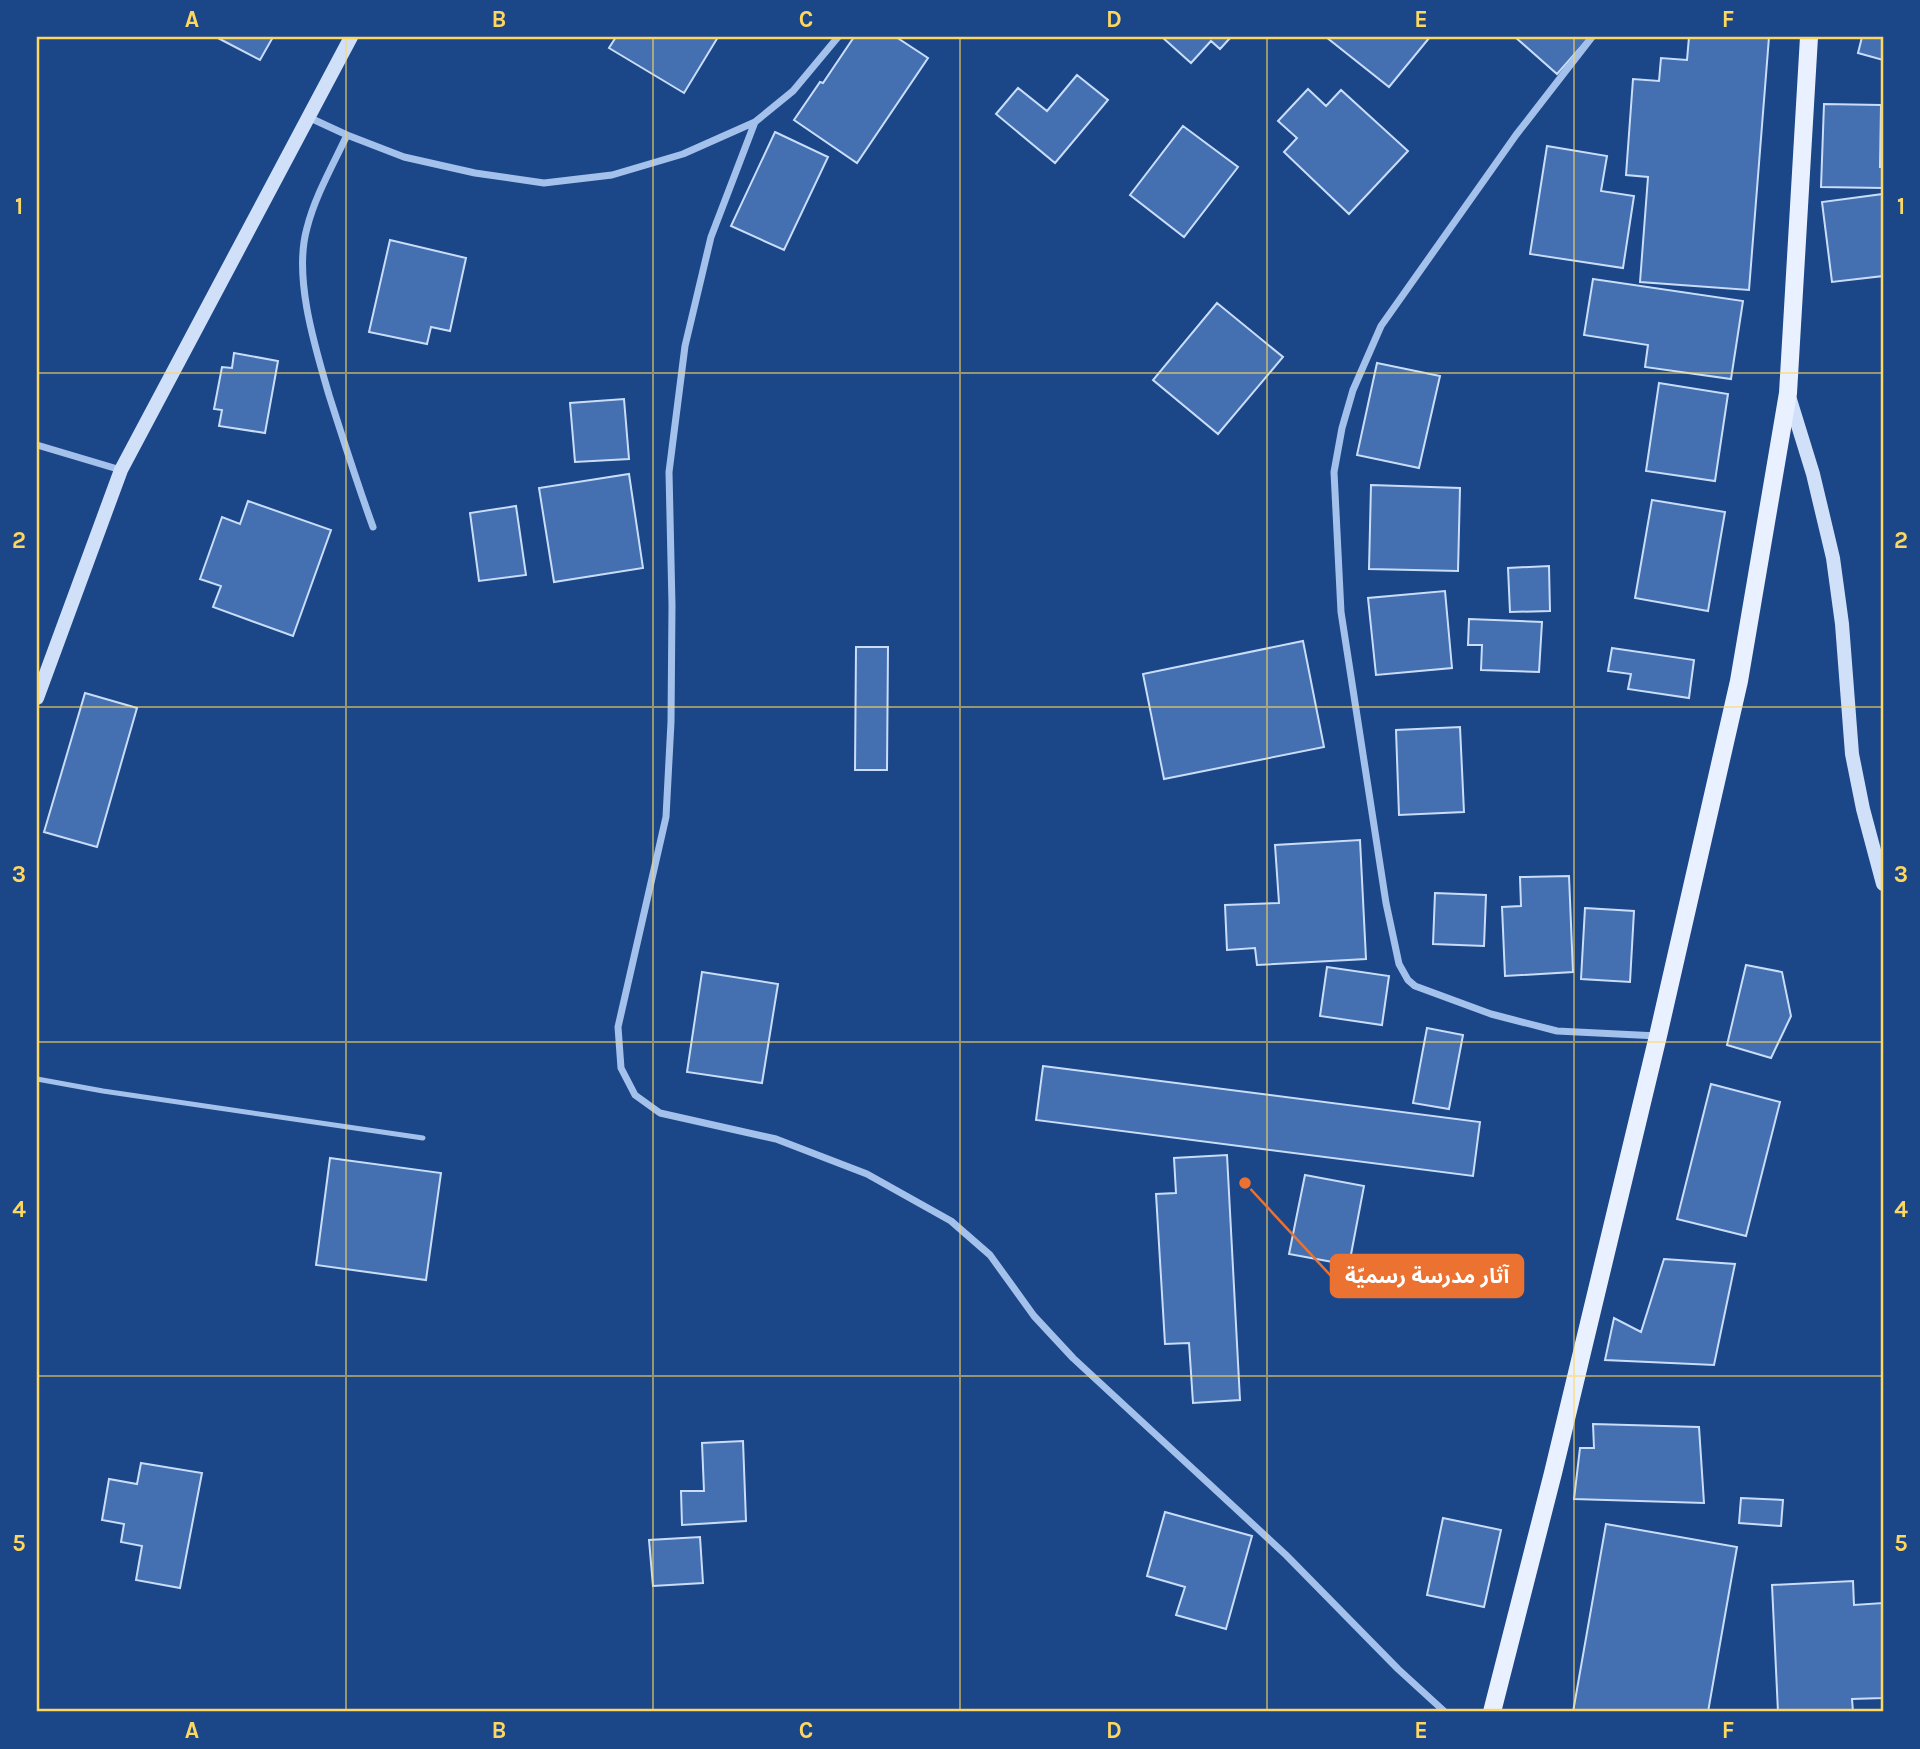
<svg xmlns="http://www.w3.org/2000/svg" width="1920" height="1749" viewBox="0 0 1920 1749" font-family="Karla,'Noto Sans Arabic',sans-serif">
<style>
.building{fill:#4470b1;stroke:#c9ddf9;stroke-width:2}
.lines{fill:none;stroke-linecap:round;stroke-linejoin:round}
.lane{stroke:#a4c1ec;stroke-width:5}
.street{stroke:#a4c1ec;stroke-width:7}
.secondary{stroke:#d0e0f9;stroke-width:14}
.primary{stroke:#e9f0ff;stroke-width:18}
.grid{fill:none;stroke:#fdd760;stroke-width:2;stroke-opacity:0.55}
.leader{fill:none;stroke:#eb7230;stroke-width:2.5}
.callout-dot{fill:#eb7230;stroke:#1b4688;stroke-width:2.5}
.callout{fill:#eb7230;stroke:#eb7230;stroke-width:2.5}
.callout-label{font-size:21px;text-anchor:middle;font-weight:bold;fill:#fff}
.neatline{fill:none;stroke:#fdd760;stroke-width:2.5}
.grid-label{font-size:23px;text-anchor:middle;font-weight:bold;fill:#fdd760}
</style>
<rect width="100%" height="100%" fill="#1b4688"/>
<path class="building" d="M216,37h57l-13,23z
M616,37h102l-34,56 -75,-45z
M854,37h42l32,21 -71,105 -63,-43 26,-38 3,1z
M1162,37h69l-11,12 -9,-8 -20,22z
M1326,37h104l-41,50z
M1515,37h71l2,2 -31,35z
M1689,37h80l-20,253 -109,-8 8,-105 -22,-2 7,-96 26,2 2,-23 26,2z
M1862,37h21v23l-25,-7z
M1077,75l31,25 -53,63 -59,-49 22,-26 29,23z
M1308,89l18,17 15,-16 67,61 -59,63 -65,-62 13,-14 -19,-17z
M1824,104l57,1 -1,62h3v21l-62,-1z
M1183,126l55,41 -54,70 -54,-42z
M775,132l53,25 -44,93 -53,-24z
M1547,146l60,10 -6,35 33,5 -11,72 -93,-14z
M1883,194v82l-51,6 -10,-80z
M390,240l76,18 -16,73 -19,-4 -4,17 -58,-12z
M1593,279l150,22 -12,78 -86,-12 3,-22 -64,-10z
M1217,303l66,54 -65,77 -65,-54z
M234,353l44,8 -13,72 -46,-7 3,-16 -8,-1 8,-42 10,1z
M1377,363l63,13 -21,92 -62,-13z
M1659,383l69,11 -13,87 -69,-10z
M624,399l5,60 -54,3 -5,-59z
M629,474l14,94 -89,14 -15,-94z
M1371,485l89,3 -2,83 -89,-2z
M1652,500l73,12 -17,99 -73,-13z
M248,501l83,29 -38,106 -80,-29 8,-21 -21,-7 22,-62 18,7z
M516,506l10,69 -47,6 -9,-68z
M1549,566l1,45 -40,1 -2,-44z
M1445,591l7,77 -76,7 -8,-77z
M1469,619l73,3 -3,50 -58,-2 1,-25h-14z
M1303,641l21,106 -160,32 -21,-105z
M856,647h32l-1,123h-32z
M1612,648l82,12 -5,38 -61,-9 3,-15 -23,-3z
M85,693l52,15 -40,139 -53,-15z
M1460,727l4,85 -65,3 -3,-85z
M1360,840l6,119 -109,6 -2,-17 -28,2 -2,-45 54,-2 -4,-58z
M1569,876l4,96 -68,4 -3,-69 19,-1 -1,-29z
M1435,893l51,2 -2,51 -51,-2z
M1585,908l49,3 -4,71 -49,-3z
M1746,965l36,7 9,44 -20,42 -44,-13z
M1327,967l62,9 -7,49 -62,-9z
M702,972l76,12 -16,99 -75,-11z
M1427,1028l36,7 -14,74 -36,-6z
M1043,1066l437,56 -7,54 -437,-56z
M1711,1084l69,18 -34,134 -69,-17z
M1227,1155l13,245 -47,3 -4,-60 -24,1 -9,-150 20,-1 -2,-35z
M330,1158l111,15 -15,107 -110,-15z
M1305,1175l59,11 -15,79 -60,-11z
M1664,1259l71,5 -21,101 -109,-5 9,-42 27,14z
M1593,1424l106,3 5,76 -130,-4 6,-51h14z
M743,1441l3,80 -64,4 -1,-34h23l-2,-48z
M141,1463l61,10 -22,115 -44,-8 6,-34 -21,-4 3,-18 -22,-4 7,-41 28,5z
M1741,1498l42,2 -2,26 -42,-3z
M1165,1512l87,24 -26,93 -50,-14 9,-28 -38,-11z
M1443,1518l58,12 -17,77 -57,-12z
M1606,1524l131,23 -29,165h-135z
M700,1537l3,46 -50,3 -4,-46z
M1853,1581l1,24 29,-2v95l-31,1 1,13h-75l-6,-127z"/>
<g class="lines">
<path class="lane" d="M37,1079l66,12 320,47"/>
<path class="street" d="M1592,37l-76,98 -135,191 -28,64 -11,38 -8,44 7,140 45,291 13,61 9,16 7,6 76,28 66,17 101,5
M308,117l39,18 57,22 71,16 69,10 68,-8 71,-21 72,-32 38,-31 45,-54
M755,122l-44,115 -26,109 -16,126 3,133 -1,117 -5,95 -48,210 3,41 14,27 25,18 116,26 91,35 84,47 39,34 44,61 39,42 213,197 112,114 47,43
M347,135c-14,30 -32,61 -40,93 -14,49 8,119 22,167 14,44 28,88 44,132
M37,445l84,25"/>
<path class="secondary" d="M1788,393l25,81 20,84 9,66 10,130 11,55 20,75
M37,698l84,-228 230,-433"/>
<path class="primary" d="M1492,1712l61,-239 105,-437 81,-355 49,-288 21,-356"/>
</g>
<path class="grid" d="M346,37v1675M653,37v1675M960,37v1675M1267,37v1675M1574,37v1675M37,373h1846M37,707h1846M37,1042h1846M37,1376h1846"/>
<path class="leader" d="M1245 1183L1331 1276"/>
<circle class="callout-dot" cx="1245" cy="1183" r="7"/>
<rect class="callout" x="1331" y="1255" width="192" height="42" rx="7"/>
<g class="callout-label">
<text x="1427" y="1283">آثار مدرسة رسميّة</text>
</g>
<rect width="1920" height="1749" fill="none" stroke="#1b4688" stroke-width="77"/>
<rect x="38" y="38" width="1844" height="1672" class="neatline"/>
<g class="grid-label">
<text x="192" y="27">A</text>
<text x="499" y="27">B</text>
<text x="806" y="27">C</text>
<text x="1114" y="27">D</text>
<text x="1421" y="27">E</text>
<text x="1728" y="27">F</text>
<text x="19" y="214">1</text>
<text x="1901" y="214">1</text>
<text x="19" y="548">2</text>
<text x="1901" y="548">2</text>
<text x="19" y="882">3</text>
<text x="1901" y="882">3</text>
<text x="19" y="1217">4</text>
<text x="1901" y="1217">4</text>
<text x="19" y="1551">5</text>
<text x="1901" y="1551">5</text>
<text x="192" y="1738">A</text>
<text x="499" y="1738">B</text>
<text x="806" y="1738">C</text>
<text x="1114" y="1738">D</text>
<text x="1421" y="1738">E</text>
<text x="1728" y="1738">F</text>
</g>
</svg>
